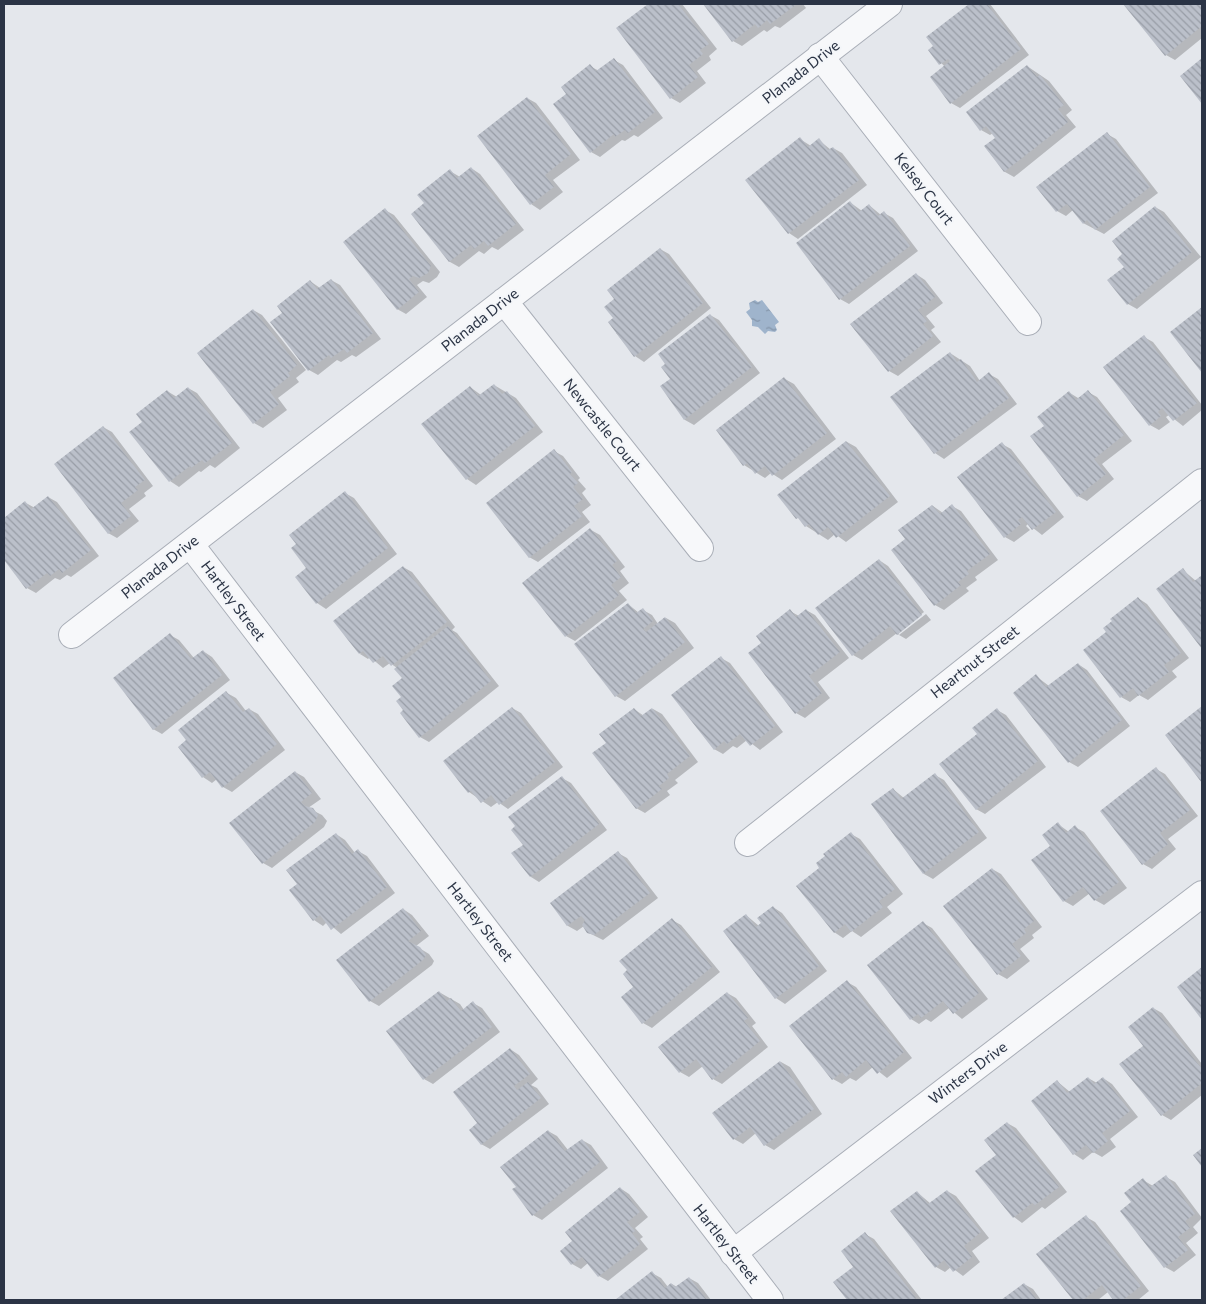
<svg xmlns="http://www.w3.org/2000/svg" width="1206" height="1304" viewBox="0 0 1206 1304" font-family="Commissioner,sans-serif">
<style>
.water{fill:url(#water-ripples)}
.shadow{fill:#0003}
.building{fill:url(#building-back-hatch)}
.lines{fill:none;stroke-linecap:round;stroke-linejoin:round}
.minor-casing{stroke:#a9aeb7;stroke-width:28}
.minor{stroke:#f7f8fa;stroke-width:26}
.labels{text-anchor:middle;stroke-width:4;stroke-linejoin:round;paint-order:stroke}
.street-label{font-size:15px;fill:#2b3445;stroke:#f4f6f9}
</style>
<defs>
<pattern id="water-ripples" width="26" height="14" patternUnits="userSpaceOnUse" patternTransform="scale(1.25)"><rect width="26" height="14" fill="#9fb4cc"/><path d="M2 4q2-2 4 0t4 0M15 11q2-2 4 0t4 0" fill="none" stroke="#8293a7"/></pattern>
<pattern id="building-back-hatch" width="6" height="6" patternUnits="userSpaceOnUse" patternTransform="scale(1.25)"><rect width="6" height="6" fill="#bbc0ca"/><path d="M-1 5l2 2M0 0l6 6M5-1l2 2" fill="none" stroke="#989da6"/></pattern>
</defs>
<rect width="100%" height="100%" fill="#e4e7ec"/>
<path class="water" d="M755,300l3,2 4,-2 17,22 -4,3 2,5 -2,2 -7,-1 -3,3 -7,-7 -6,-1v-6l-6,-8 4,-3 -1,-6z"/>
<path class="shadow" d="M650,4h32l35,45 -8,7 2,4 -14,11 9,12 -26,20 -9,-5 -53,-69z
M705,4h98l3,4 -26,20 -5,-2 -8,6 -3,-2 -22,16 -9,-5z
M971,4h19l39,51 -69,53 -9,-5 -6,-36 -16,-17 6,-4 -7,-9z
M1124,4h78v34l-27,22 -9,-5z
M614,60l9,5 40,53 -25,19 -4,-2 -9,6 -3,-1 -22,17 -9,-5 -1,-86 9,5z
M1027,66l22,15 23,29 -6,5 10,12 -62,50 -9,-5 -20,-25 12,-9 -4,-5 -3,2 -9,-5z
M527,98l9,5 44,57 -27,20 10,12 -23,18 -9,-6 -52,-68z
M1107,134l9,5 42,54 -54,41 -21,-11 -10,-13 -7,6 -9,-5z
M800,139l11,7 8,-6 12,10 2,-2 9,5 25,32 -69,54 -9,-6z
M471,168l9,6 44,56 -26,20 -6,-3 -8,7 -5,-3 -20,16 -9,-5 -37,-48 13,-10 24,-33 10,6z
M851,203l11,8 7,-6 12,10 3,-2 9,5 25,33 -69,53 -9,-5z
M1155,207l9,5 37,45 -64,52 -9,-5 -4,-50z
M385,210l9,5 46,57 -3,5 -8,6 -6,-2 -6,4 10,12 -21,17 -9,-5z
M660,249l9,5 42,54 -67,54 -9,-6 -19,-23v-34z
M916,274l9,6 18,23 -17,13 9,11 -4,3 10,12 -43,34 -9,-5z
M331,280l9,5 41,54 -25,18 -4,-2 -11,7 -4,-2 -19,15 -9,-5 -25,-57 26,-32 10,7z
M1202,309v62l-30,-39z
M253,310l9,5 44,55 -10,8 3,4 -21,16 9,12 -24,18 -9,-5z
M710,315l9,5 41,53 -66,52 -9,-5 -23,-33 9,-8z
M1144,337l9,5 49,63v5l-19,16 -14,-11 -3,2 4,5 -11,8 -9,-5z
M950,353l20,13 10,15 9,-7 9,5 19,25 -73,55 -9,-6z
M785,379l9,5 42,55 -54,41 -11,-7 -6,5 -21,-13z
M494,385l22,13 27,34 -67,53 -9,-6 3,-92 11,8z
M188,388l9,5 43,55 -25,20 -5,-3 -9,7 -2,-1 -20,16 -9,-6 -27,-59 24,-31 10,6z
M1088,392l9,5 35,44 -30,23 12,15 -27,22 -9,-5 -33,-70 25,-33 8,5z
M103,427l9,5 41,54 -9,7 2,3 -17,13 10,12 -22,17 -9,-5z
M847,442l9,5 42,55 -52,40 -11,-8 -7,6 -22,-14z
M1002,444l9,5 53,68 -22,18 -14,-11 -2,2 4,4 -16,12 -9,-5z
M554,451l9,5 17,22 -2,2 8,9 -4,4 9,12 -9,7 8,10 -52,40 -9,-5z
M345,493l9,5 43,56 -71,55 -9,-6 -9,-35z
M48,497l9,5 42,54 -28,21 -4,-2 -7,5 -5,-2 -19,15 -9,-5 -23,-30v-38l22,-17 9,5z
M933,506l10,7 9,-7 9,5 37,49 -23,17 2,3 -11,8 3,3 -25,19 -9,-5 -28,-66z
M591,530l9,5 25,32 -5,4 9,12 -10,8 8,9 -52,41 -9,-5 -42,-53z
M879,560l9,6 36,46 -25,20v3l-2,-2 -35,27 -9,-5z
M403,567l9,5 43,55 -3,3 5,3 42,53 -70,56 -9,-5 -19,-24 4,-3 -2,-13v-19l-6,-10 -7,-5 -7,5 -13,-11 -2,2 -8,-5z
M1183,570l13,11 6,-5v71l-44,-57z
M1138,598l9,6 42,54 -17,13 5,6 -29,23 -9,-5 -9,7 -9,-5 -13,-65z
M628,604l11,9 4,-3 9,5 6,9 8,-6 9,5 19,25 -69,53 -9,-5z
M806,610l9,5 34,43 -31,24 12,16 -25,20 -9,-5 -33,-70 27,-32 9,5z
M926,614l5,6 -25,19 -7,-4z
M170,635l9,5 15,18 9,-7 9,6 18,23 -68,54 -9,-5z
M721,658l9,5 53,69 -23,18 -13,-10 -10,8 -4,-2 -10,8 -9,-5z
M1078,664l9,6 43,56 -52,41 -9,-5 -33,-86 13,10z
M227,693l9,5 10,13 3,-2 9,5 27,36 -53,42 -9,-5 -6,-8 -5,4 -9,-6 -24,-30 9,-6z
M512,708l9,5 42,54 -55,42 -10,-7 -7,5 -22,-15z
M1202,708v73l-35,-45z
M634,709l10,7 9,-7 9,5 36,48 -23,18 3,3 -11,8 3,4 -25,18 -9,-5 -29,-65z
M997,710l9,5 40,52 -61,47 -9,-5 3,-75z
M1156,769l9,5 33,42 -30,23 8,10 -24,20 -9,-5z
M295,772l9,5 17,22 -13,9 14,7 5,6 -3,6 -52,41 -9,-5z
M935,775l9,5 43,58 -54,41 -9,-5 -52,-69 21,-16 11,9z
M562,778l9,5 36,47 -68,52 -8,-5 -7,-32z
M1058,824l11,8 6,-5 9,5 43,56 -23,17 -9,-5 -5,-7 -17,13 -9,-5 -12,-55z
M336,834l9,6 10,13 3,-2 9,5 28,37 -54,41 -14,-12 -4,4 -9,-6 -24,-30 8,-6z
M851,834l9,5 43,55 -16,13 5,6 -31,24 -9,-6 -9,7 -9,-6 -13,-64z
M618,853l9,5 31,40 -55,42 -16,-8 -3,-6 -7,5 -9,-5 -17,-23z
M992,869l9,5 41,53 -10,8 2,3 -14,11 10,12 -23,18 -9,-5z
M773,907l9,6 45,58 -42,33 -9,-6 -52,-67 22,-16 13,11z
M403,909l9,6 17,21 -13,10 13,8 5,7 -2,4 -53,41 -9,-5 -32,-41z
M672,920l9,5 39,47 -68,56 -9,-5 -14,-53z
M923,923l9,5 56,71 -26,20 -13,-11 -18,14 -5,-3 -7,5 -8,-5z
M847,982l9,5 56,71 -25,20 -14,-11 -17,14 -6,-3 -8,6 -9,-5 -42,-53z
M439,992l21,12 4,6 9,-7 9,5 18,24 -67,52 -9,-5z
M727,993l9,5 20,25 -4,3 16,21 -46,37 -9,-5 -10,-13 -14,11 -9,-5z
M1153,1008l9,5 40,51v31l-31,25 -9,-5 -18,-69z
M510,1049l9,6 19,24 -7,6 6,3 12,16 -59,45 -9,-5 -2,-20z
M781,1062l9,5 32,47 -48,36 -9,-5 -9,-12 -13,11 -9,-5z
M1088,1078l9,5 6,-5 9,6 26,33 -28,22 6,8 -14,10 -9,-5 -10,8 -9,-6 -41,-52 25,-20 12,10z
M1007,1123l9,5 51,64 -22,17 -3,-2 -20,16 -8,-6 -16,-62z
M548,1131l9,5 11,14 14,-10 9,5 17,23 -66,52 -9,-5 -16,-28z
M1166,1177l9,5 27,36 -9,9 5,6 -12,10 10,12 -22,17 -9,-5 -32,-64 10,-23 10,6z
M620,1188l9,6 19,23 -13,11 8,9 -3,2 8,10 -40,32 -9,-5 -11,-13 -7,6 -9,-5 2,-22z
M947,1191l9,5 33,42 -17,13 8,11 -17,14 -12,-9 -6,5 -9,-5 -19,-75 14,12z
M1086,1217l9,5 54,69 -11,9h-23l-7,-8 -10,8h-24l-36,-46z
M865,1234l9,5 48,61h-73l-14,-17 20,-16z
M652,1273l9,5 7,9 4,-3 5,3 12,-9 9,5 13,17h-94z
M1024,1284l9,5 8,11h-38z"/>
<path class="building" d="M648,4h30l31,40 -9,6 3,4 -14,11 9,12 -28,22 -54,-71z
M703,4h94l-27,20 -3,-4 -9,8 -3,-4 -23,18z
M969,4h18l34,45 -71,55 -20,-27 20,-16 -2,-2 -9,6 -11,-15 5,-4 -7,-9z
M1123,4h79v22l-37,30z
M614,58l41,54 -27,21 -3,-3 -10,7 -1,-3 -24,19 -37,-49 13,-10 -5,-7 29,-23 6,7z
M1202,58v46l-22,-28z
M1027,65l10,12 3,-2 24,30 -6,4 10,13 -64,50 -20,-26 11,-8 -9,-12 -6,5 -14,-19z
M527,97l44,57 -26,21 9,12 -24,18 -53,-69z
M1107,132l43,55 -55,43 -8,-10 -4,4 -16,-20 -11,8 -20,-25z
M800,137l8,10 11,-9 9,12 5,-3 26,33 -71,54 -43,-54z
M471,167l45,57 -28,22 -4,-5 -10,8 -3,-4 -22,17 -38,-48 13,-11 -7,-8 33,-26 7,9z
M850,201l9,11 10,-8 9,12 6,-5 26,35 -71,54 -43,-57z
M1155,206l37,46 -65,53 -20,-25 17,-13 -7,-8 5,-5 -10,-13z
M385,208l46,58 -3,7 -9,5 -6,-2 -4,3 10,13 -22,18 -54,-68z
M660,248l43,55 -69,54 -26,-35 5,-4 -9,-11 10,-8 -7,-9z
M916,273l19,24 -17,13 9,11 -4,3 10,12 -45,36 -38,-48z
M331,279l42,54 -26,20 -3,-4 -13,9 -2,-3 -21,16 -38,-49 12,-9 -5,-7 33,-26 7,9z
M1202,307v66l-32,-41z
M253,309l44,56 -9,8 2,3 -20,16 9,12 -26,20 -56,-71z
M710,314l42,53 -68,53 -24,-34 10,-7 -9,-12 4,-3 -7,-10z
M1144,335l53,68 -24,18 -11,-13 -4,4 3,4 -12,10 -46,-59z
M950,352l7,10 4,-3 16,23 12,-10 20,26 -75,56 -44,-57z
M784,377l43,56 -55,43 -7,-10 -10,8 -8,-11 -4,3 -27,-36z
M494,384l8,10 5,-3 28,35 -69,54 -45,-56 49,-38 8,10z
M188,387l44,56 -27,20 -3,-3 -11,8 -1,-2 -21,16 -40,-50 13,-10 -6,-8 31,-24 7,8z
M1088,390l36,45 -30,24 12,15 -29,23 -47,-61 14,-10 -7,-9 32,-26 7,9z
M103,426l42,54 -10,7 3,3 -17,13 10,13 -23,18 -54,-70z
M846,441l44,55 -54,42 -8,-11 -10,8 -9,-11 -4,3 -7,-9 -2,1 -19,-24z
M1002,442l54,70 -24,18 -10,-13 -4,3 3,4 -17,14 -47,-61z
M554,449l18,23 -2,2 8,9 -5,4 10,12 -9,7 8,10 -53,42 -43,-55z
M345,491l43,57 -72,56 -21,-27 11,-9 -15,-20 5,-4 -7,-9z
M48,496l43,54 -29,23 -3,-4 -9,7 -3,-3 -21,16 -22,-29v-42l21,-17 6,8z
M952,504l38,50 -23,17 2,3 -11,8 3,3 -27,21 -43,-56 14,-11 -7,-9 34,-25 8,9z
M590,528l27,33 -5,4 9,12 -10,8 8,10 -54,42 -43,-54z
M879,559l43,56 -25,20 -7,-9 -38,30 -37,-48z
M403,566l44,56 -56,44 -8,-10 -10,7 -10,-12 -4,3 -26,-33z
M1183,568l10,14 9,-7v74l-46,-60z
M1138,597l43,56 -17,12 5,7 -31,24 -5,-8 -13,10 -37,-48 23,-18 -3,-4 9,-7 -2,-2z
M628,603l8,10 7,-5 10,13 -10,8 3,3 19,-15 20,25 -70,55 -41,-53z
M790,609l6,8 10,-8 34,43 -31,24 13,17 -27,21 -47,-61 13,-10 -5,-7z
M448,626l43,55 -72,57 -19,-25 3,-3 -7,-9 5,-4 -9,-11 10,-8 -8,-9z
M170,633l21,26 12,-9 19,25 -69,55 -40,-52z
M721,656l54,70 -25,20 -10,-12 -13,10 -3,-3 -10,9 -43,-55z
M1078,663l44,57 -54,43 -55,-70 23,-19 10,13z
M226,691l17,21 6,-4 28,36 -55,44 -12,-16 -8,6 -24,-31 8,-7 -8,-10z
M1202,706v77l-37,-48z
M512,707l43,55 -56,43 -8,-10 -10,8 -10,-12 -3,2 -25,-32z
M634,708l7,8 11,-8 38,48 -23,18 2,4 -10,8 3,3 -26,20 -44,-56 14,-10 -7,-9z
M997,708l41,53 -62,49 -37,-46 38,-30 -5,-6z
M1156,767l34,43 -30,23 8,11 -26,21 -42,-54z
M295,771l17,22 -11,9 4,4 8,2 5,7 -3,7 -53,42 -33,-41z
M935,773l44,59 -56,42 -52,-70 22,-16 8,11z
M562,776l37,48 -69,53 -19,-24 12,-8 -12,-15 4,-4 -7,-9z
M1058,822l8,11 9,-8 44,57 -25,19 -11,-14 -20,15 -32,-42 19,-14 -8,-11z
M851,832l44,57 -16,12 4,6 -32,25 -6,-8 -11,9 -38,-47 23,-18 -3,-5 9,-7 -2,-2z
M336,833l16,21 6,-5 29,38 -56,43 -11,-15 -7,6 -24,-31 8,-6 -11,-14z
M618,851l32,42 -56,42 -7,-2 -5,-8 3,-5 -4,-4 -14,10 -17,-23z
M992,868l42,53 -10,8 2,4 -14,11 9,12 -24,19 -54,-69z
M773,906l46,60 -44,33 -52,-68 23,-17 10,13 5,-4 -4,-5z
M403,908l18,23 -13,10 12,6 6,8 -3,5 -54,42 -33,-42z
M672,918l40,49 -70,57 -21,-27 12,-10 -10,-13 4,-4 -8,-9z
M923,921l56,72 -26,21 -10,-13 -22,17 -3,-4 -8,6 -43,-55z
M1202,967v53l-25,-33z
M847,980l57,72 -27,22 -11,-14 -20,17 -4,-5 -10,8 -43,-54z
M439,991l8,10 4,-3 10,13 12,-10 19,26 -69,53 -37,-49z
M727,992l21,26 -4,3 16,20 -48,39 -16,-21 -17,14 -21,-26z
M1153,1007l49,62v14l-41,33 -42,-52 24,-18 -15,-19z
M510,1048l20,26 -16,12 3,4 11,-8 13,16 -60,47 -12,-15 8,-7 -24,-31z
M780,1061l34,48 -50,37 -14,-19 -17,13 -21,-27z
M1088,1077l6,7 9,-7 27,34 -28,22 6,8 -15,12 -7,-8 -13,10 -42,-54 26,-21 10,13z
M1007,1122l52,65 -24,18 -3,-2 -19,15 -38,-47 21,-16 -12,-15z
M548,1130l17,21 17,-12 18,23 -68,54 -20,-27 4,-2 -16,-20z
M1202,1148v19l-9,-12z
M1166,1175l29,39 -10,7 5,7 -12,9 10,13 -24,18 -44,-57 11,-9 -7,-9 19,-15 7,9z
M620,1187l20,25 -13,10 8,9 -3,2 8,11 -42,33 -16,-20 -11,8 -11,-14 12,-10 -7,-9z
M947,1190l34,42 -17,14 8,11 -19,15 -9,-12 -9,8 -45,-57 27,-20 11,13z
M1086,1215l55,71 -18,14h-10l-11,-15 -19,15h-10l-37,-46z
M865,1232l51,66 -2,2h-67l-14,-18 20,-15 -12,-16z
M652,1271l13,17 6,-5 4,4 14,-10 18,23h-92z
M1024,1283l13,17h-36z"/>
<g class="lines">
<g class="minor-casing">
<path id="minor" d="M820,56l208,266
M504,301l196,247
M190,544l580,756
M72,635l817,-631
M748,843l454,-361
M733,1253l469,-359"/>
</g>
<use href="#minor" class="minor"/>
</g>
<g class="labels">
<g class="street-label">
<text transform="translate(801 72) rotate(-38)" y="5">Planada Drive</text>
<text transform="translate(924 189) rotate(52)" y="5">Kelsey Court</text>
<text transform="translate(480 320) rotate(-38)" y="5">Planada Drive</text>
<text transform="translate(602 425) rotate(51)" y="5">Newcastle Court</text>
<text transform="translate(160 567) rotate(-38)" y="5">Planada Drive</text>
<text transform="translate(233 601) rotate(53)" y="5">Hartley Street</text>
<text transform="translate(975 662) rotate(-38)" y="5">Heartnut Street</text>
<text transform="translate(480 922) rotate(52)" y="5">Hartley Street</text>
<text transform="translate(968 1073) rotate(-37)" y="5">Winters Drive</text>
<text transform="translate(726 1244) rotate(52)" y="5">Hartley Street</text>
</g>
</g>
<rect width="1206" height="1304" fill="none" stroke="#2b3445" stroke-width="10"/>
</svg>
